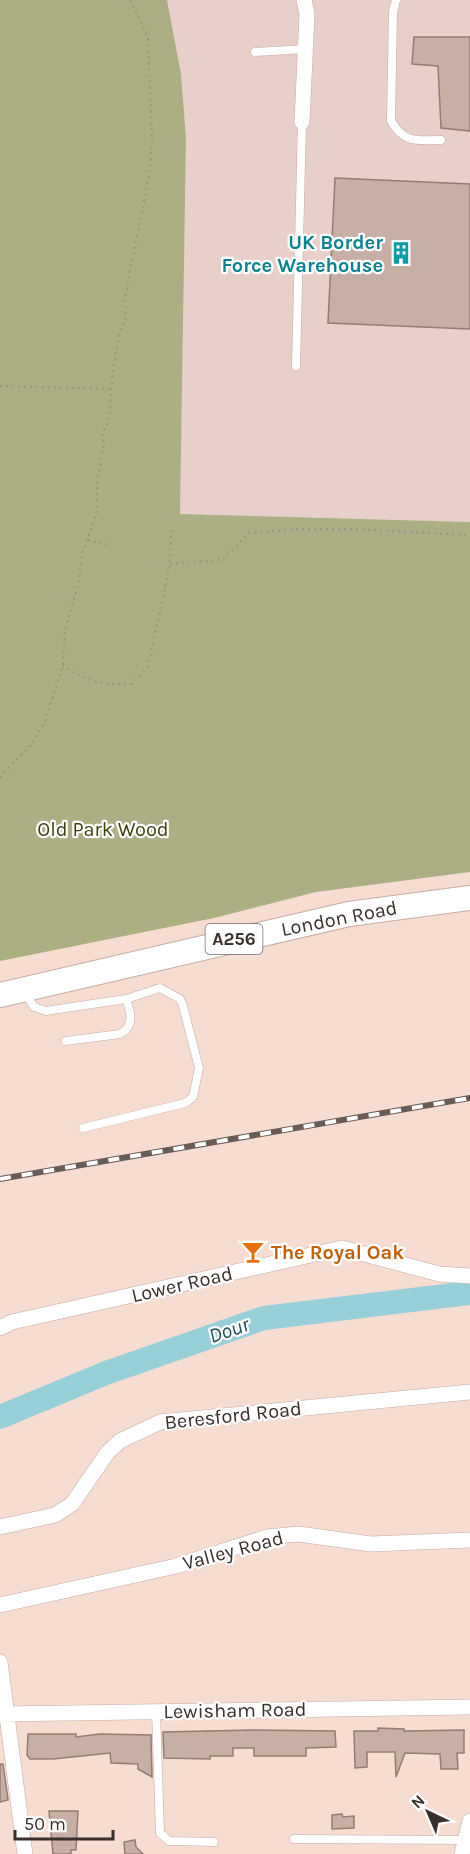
<svg xmlns="http://www.w3.org/2000/svg" width="470" height="1854" viewBox="0 0 470 1854" font-family="Karla,sans-serif">
<style>
.industrial{fill:#e8cfc9}
.forest{fill:#acaf83}
.lines{fill:none;stroke-linecap:round;stroke-linejoin:round}
.river{stroke:#98d0da;stroke-width:24}
.building{fill:#c8afa5;stroke:#947d73;stroke-width:1.5}
.lane-casing{stroke:#c5aca2;stroke-width:9}
.street-casing{stroke:#c5aca2;stroke-width:16}
.primary-casing{stroke:#c5aca2;stroke-width:26}
.path{stroke:#9e8b84;stroke-width:2;stroke-dasharray:1.5 4.5;stroke-linecap:butt}
.lane{stroke:#fff;stroke-width:8}
.street{stroke:#fff;stroke-width:15}
.primary{stroke:#fff;stroke-width:24}
.rail-casing{stroke:#695b55;stroke-width:6}
.rail{stroke:#fff;stroke-width:4;stroke-dasharray:11;stroke-linecap:butt}
.labels{text-anchor:middle;stroke-width:4.5;stroke-linejoin:round;paint-order:stroke}
.shield{fill:#fff;stroke:#746d6b;stroke-width:1.5}
.shield-label{font-size:18px;font-weight:bold;fill:#392f2b}
.culture-label{font-size:20px;font-weight:bold;fill:#0d838f;stroke:#fff;text-anchor:end}
.park-label{font-size:20px;fill:#3f410c;stroke:#fff}
.street-label{font-size:20px;fill:#392f2b;stroke:#fff}
.food-label{font-size:20px;font-weight:bold;fill:#c56008;stroke:#fff;text-anchor:start}
.water-label{font-size:21px;font-style:italic;fill:#1e4f57;stroke:#fff}
</style>
<rect width="100%" height="100%" fill="#f6dcd1"/>
<path class="industrial" d="M167,0h303v522l-290,-8 6,-376 -5,-64z"/>
<path class="forest" d="M0,0h167l14,74 5,64 -6,376 290,8v350l-154,20 -102,26 -214,43z"/>
<g class="lines">
<path class="river" d="M0,1417l106,-44 158,-55 206,-25"/>
</g>
<path class="building" d="M414,37h56v94l-29,-3 -3,-62 -26,-2z
M335,178l135,6v145l-142,-6z
M378,1728l26,1v2l60,-1v23h-7l1,16h-17l-1,-15 -35,-1 -9,24 -1,-25h-28v15l-12,1 -1,-37h24z
M253,1730l82,1 1,16 -30,1v8h-52v-8h-21v8h-23v3l-46,-1 -1,-26z
M28,1734h48v3l24,-3 51,1 1,42 -14,-8v-5l-27,-1 -1,-10 -57,6h-23l-3,-4z
M0,1764h3l5,36 -8,2z
M49,1811h29l-2,39h-5v4h-18z
M342,1814l1,3 11,-1v12l-22,1v-14z
M135,1840l1,7 7,7h-18l-1,-12z"/>
<g class="lines">
<g class="lane-casing">
<path id="lane" d="M396,0l-3,12 -2,109c13,23 26,19 50,19
M255,52l51,-3
M296,366l6,-244
M25,993l9,14 12,4 80,-12 34,-11 20,11 3,7 16,62 -6,29 -8,6 -102,25
M66,1041l54,-7c15,-8 11,-21 6,-35
M156,1711l4,122 9,8 45,1
M294,1839l172,1"/>
</g>
<g class="street-casing">
<path id="street" d="M302,122l5,-108 -3,-14
M0,1328l12,-6 330,-74 97,26 31,2
M0,1527l55,-12 17,-11 36,-52 12,-11 40,-19 310,-30
M0,1605l176,-39 91,-29 31,-3 73,10 99,-4
M0,1662l25,192
M0,1714l470,-7
M462,1854l8,-33"/>
</g>
<g class="primary-casing">
<path id="primary" d="M0,995l349,-81 121,-16"/>
</g>
<path class="path" d="M0,386l113,3
M88,540l21,5
M170,564l52,-4 27,-27 50,-4h54l117,6
M63,665c22,16 42,21 69,19l16,-17 22,-103 1,-35
M0,777l32,-33 12,-21 19,-58 2,-36 14,-47 3,-26 15,-45v-29l7,-37 -2,-12 7,-12 4,-53 7,-36 6,-15 -1,-16 4,-27 20,-97 3,-36 -4,-104 -18,-37"/>
<use href="#lane" class="lane"/>
<use href="#street" class="street"/>
<use href="#primary" class="primary"/>
<g class="rail-casing">
<path id="rail" d="M0,1179l470,-81"/>
</g>
<use href="#rail" class="rail"/>
</g>
<defs>
<g id="building-bare" transform="scale(1.8)"><path d="M-4-6H4V6H1V3H-1V6H-4ZM-2.5-4.3h1.7v1.8h-1.7ZM.8-4.3h1.7v1.8H.8ZM-2.5-1h1.7V.8h-1.7ZM.8-1h1.7V.8H.8Z" fill="#0f9aa8" stroke="#fff" stroke-width="2.5" paint-order="stroke"/></g>
<g id="bar-bare" transform="scale(1.8)"><path d="M-6-5H6L.8 .8V4.5H3.5V6h-7V4.5H-.8V.8Z" fill="#e8710a" stroke="#fff" stroke-width="2.5" paint-order="stroke"/></g>
</defs>
<g fill-rule="evenodd">
<use href="#building-bare" x="401" y="253"/>
<use href="#bar-bare" x="253" y="1252"/>
</g>
<g class="labels">
<rect class="shield" x="205.5" y="924" width="57" height="30" rx="4.5"/>
<g class="shield-label">
<text x="234" y="945">A256</text>
</g>
<g class="culture-label">
<text x="383" y="249">UK Border<tspan x="383" dy="23">Force Warehouse</tspan></text>
</g>
<g class="park-label">
<text x="103" y="836">Old Park Wood</text>
</g>
<g class="street-label">
<text transform="translate(339 918) rotate(-11)" y="7">London Road</text>
<text transform="translate(182 1284) rotate(-13)" y="7">Lower Road</text>
<text transform="translate(233 1415) rotate(-6)" y="7">Beresford Road</text>
<text transform="translate(233 1550) rotate(-15)" y="7">Valley Road</text>
<text transform="translate(235 1710) rotate(-1)" y="7">Lewisham Road</text>
</g>
<g class="food-label">
<text x="271" y="1259">The Royal Oak</text>
</g>
<g class="water-label">
<text transform="translate(229 1330) rotate(-19)" y="7">Dour</text>
</g>
</g>
<g transform="translate(428 1812) rotate(316)" stroke="#ffffff" stroke-width="4.5" paint-order="stroke">
<path d="M0-4.5L10 22L0 15L-10 22Z" fill="#392f2b"/>
<text y="-9" font-size="16" font-weight="bold" text-anchor="middle" fill="#392f2b">N</text>
</g>
<path d="M15 1830v9h98v-9" fill="none" stroke="#392f2b" stroke-width="3"/>
<text x="24" y="1830" font-size="18" fill="#392f2b" stroke="#ffffff" stroke-width="4.5" paint-order="stroke">50 m</text>
</svg>
